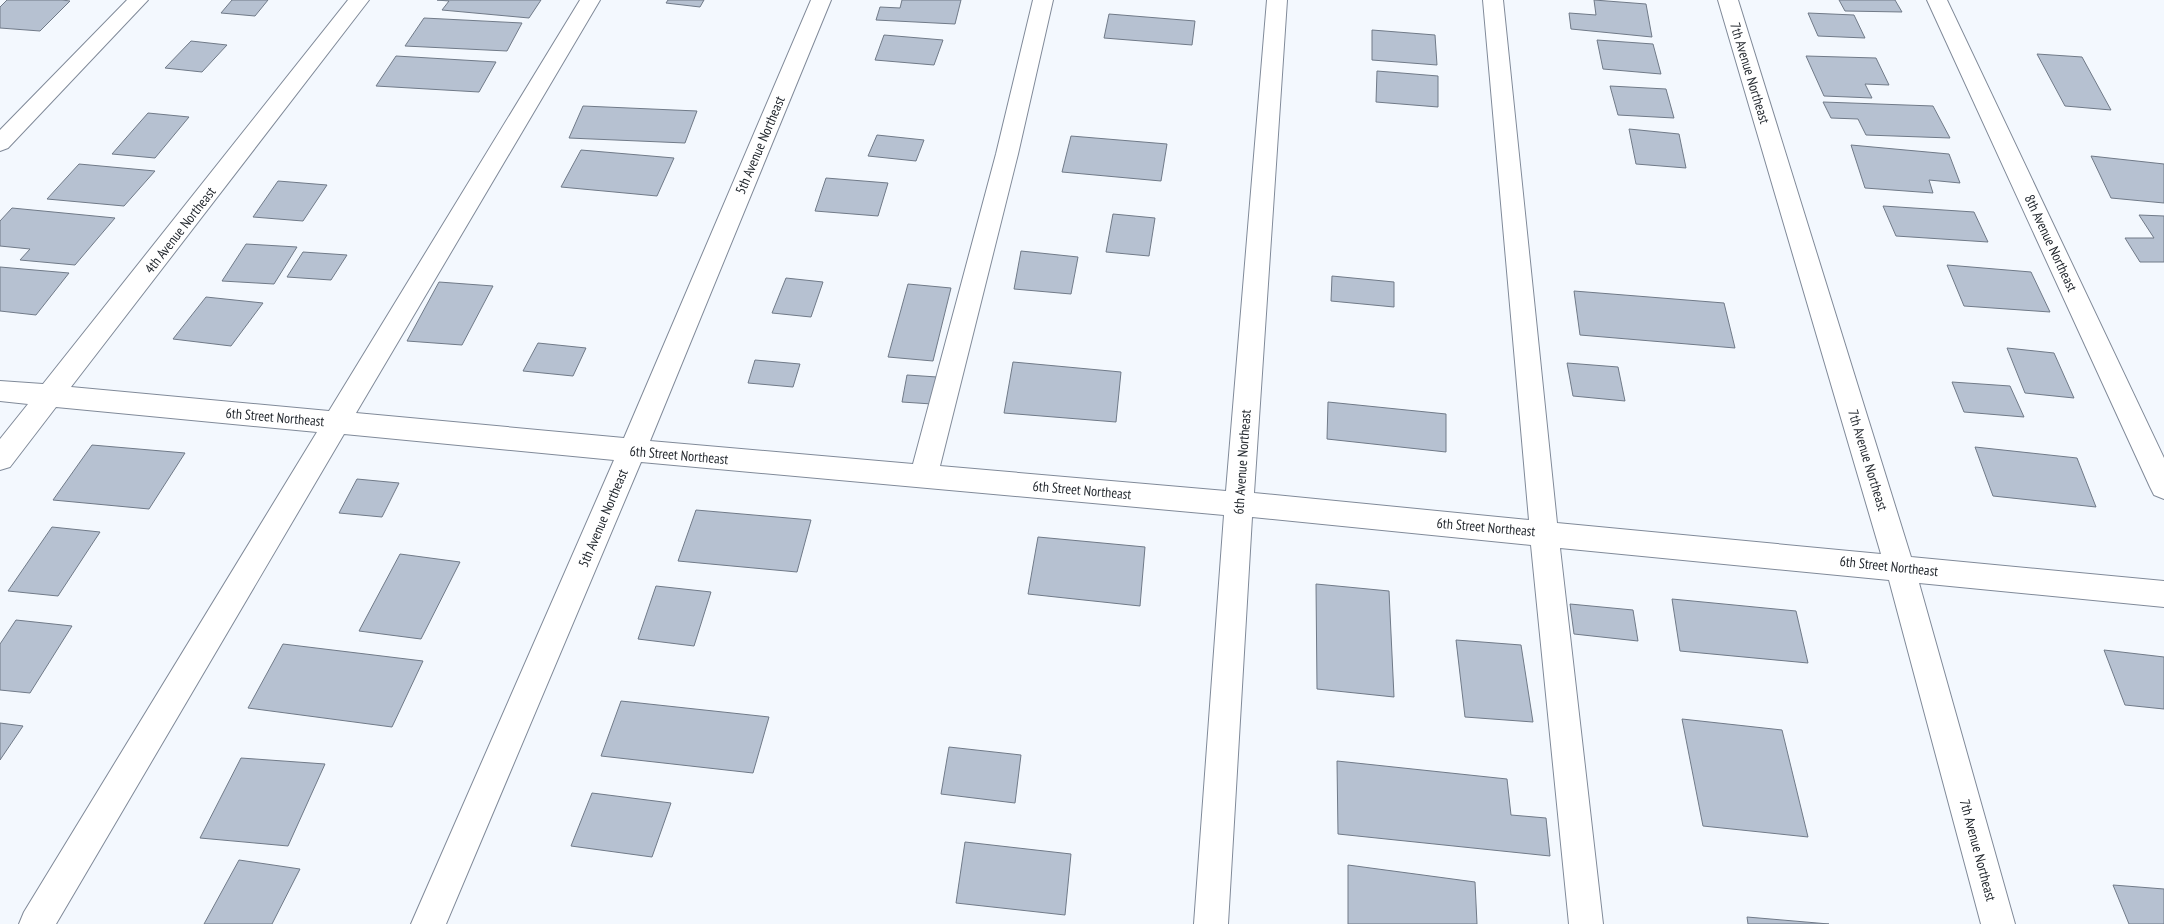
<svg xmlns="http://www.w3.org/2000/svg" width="2164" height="924" viewBox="0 0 2164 924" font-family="'PT Sans Narrow',sans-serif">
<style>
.building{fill:#b6c1d1;stroke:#707a88}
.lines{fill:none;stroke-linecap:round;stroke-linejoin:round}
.minor-casing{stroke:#808a99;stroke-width:2}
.minor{fill:#fff;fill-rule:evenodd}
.labels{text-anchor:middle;stroke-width:4;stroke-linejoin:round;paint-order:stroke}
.street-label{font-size:14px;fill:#24292f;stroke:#fff}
</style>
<rect width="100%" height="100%" fill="#f3f8fe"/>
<path class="building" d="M7,0h55l8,1 -30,30 -40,-3v-21z
M232,0h36l-13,16 -34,-3z
M437,0h104l-12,18 -87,-8 7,-9z
M668,0h36l-4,7 -34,-4z
M902,0h59l-6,24 -79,-4 4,-13 20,1z
M1594,0l52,4 6,33 -81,-8 -2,-16 27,2z
M1839,0h56l7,12 -57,-1z
M1808,13l46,2 11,23 -47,-2z
M1109,14l86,7 -3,24 -88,-7z
M424,18l98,5 -15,28 -102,-5z
M1372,30l63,5 2,30 -65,-5z
M884,35l59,5 -9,25 -59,-5z
M1597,40l56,4 8,30 -58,-5z
M191,41l36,4 -25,27 -37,-4z
M2037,54l45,3 29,53 -46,-4z
M396,56l100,6 -17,30 -103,-6z
M1806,56l70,2 13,27 -24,-1 7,14 -48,-2z
M1377,71l61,5v31l-62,-5z
M1610,86l56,3 8,29 -56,-3z
M1823,102l110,4 17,32 -84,-3 -8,-16 -27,-1z
M583,106l114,5 -12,32 -116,-5z
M148,113l41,4 -34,41 -43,-4z
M1629,129l50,5 7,34 -50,-4z
M877,135l47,5 -8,21 -48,-5z
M1071,136l96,8 -6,37 -99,-9z
M1851,145l98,9 11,29 -31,-3 4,13 -68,-5z
M581,150l93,8 -17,38 -96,-9z
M2091,156l73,8v39l-53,-5z
M79,164l76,7 -31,35 -77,-7z
M826,178l62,5 -10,33 -63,-5z
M278,181l49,4 -24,36 -50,-4z
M1883,206l91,6 14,30 -92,-6z
M12,208l103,10 -40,47 -55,-5 10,-11 -30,-3v-25z
M1113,214l42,4 -6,38 -43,-4z
M2139,215l25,1v46h-24l-15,-24h29z
M246,244l51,3 -23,37 -52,-3z
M1021,251l57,6 -7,37 -57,-5z
M303,252l44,3 -16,25 -44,-3z
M1947,265l84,7 19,40 -86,-6z
M0,267l69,6 -33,42 -36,-4z
M1332,276l62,6v25l-63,-6z
M786,278l37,4 -12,35 -39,-4z
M439,282l54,4 -31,59 -55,-4z
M908,284l43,4 -18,73 -45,-4z
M1574,291l150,12 11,45 -155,-13z
M206,297l57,6 -32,43 -58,-7z
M538,343l48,5 -13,28 -50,-5z
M2007,348l47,5 20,45 -49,-5z
M755,360l45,4 -7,23 -45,-4z
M1013,362l108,10 -5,50 -112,-9z
M1567,363l51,4 7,34 -52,-5z
M907,375l30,2 -5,27 -30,-2z
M1952,382l58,4 14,31 -60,-5z
M1328,402l118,12v38l-119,-13z
M92,445l93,8 -36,56 -96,-9z
M1975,447l102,11 19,49 -103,-11z
M357,479l42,4 -17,34 -43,-4z
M696,510l115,10 -14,52 -119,-11z
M52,527l48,5 -42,64 -50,-5z
M1038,537l107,10 -5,59 -112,-12z
M400,554l60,8 -39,77 -62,-8z
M1316,584l73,7 5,106 -77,-8z
M656,586l55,6 -17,54 -56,-7z
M1672,599l124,12 12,52 -128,-12z
M1570,604l63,6 5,31 -64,-7z
M16,620l56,6 -42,67 -30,-3v-46z
M1456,640l65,5 12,77 -68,-5z
M283,644l140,17 -31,66 -144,-19z
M2104,650l60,7v52l-39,-4z
M621,701l148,16 -16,56 -152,-17z
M1682,719l100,11 26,107 -105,-11z
M0,723l23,3 -23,34z
M949,747l72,8 -6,48 -74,-9z
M241,758l84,6 -37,82 -88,-8z
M1337,761l170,18 4,36 35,3 4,38 -212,-22z
M592,793l79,10 -19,54 -81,-11z
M965,842l106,12 -6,61 -109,-12z
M239,860l61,9 -28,55h-68z
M1348,865l127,17 2,42h-129z
M2113,885l51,4v35h-35z
M1747,917l82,7h-81z"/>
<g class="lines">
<g class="minor-casing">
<path id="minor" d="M127,0h21l-140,148 -8,3v-21z
M348,0h21l-298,387 258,24 251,-411h20l-244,413 268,25 187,-438h20l-181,441 263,23 83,-310 37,-154h20l-35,154 -78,312 286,25 41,-491h20l-33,493 275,27 -46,-520h20l54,523 324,31 -163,-554h20l173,557 253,24v26l-245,-24 96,341h-34l-92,-344 -329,-32 43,376h-34l-38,-379 -279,-28 -24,407h-34l30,-409 -583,-53 -195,462h-35l203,-464 -270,-26 -288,490h-37l5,-12 293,-480 -261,-25 -46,60 -10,3v-31l28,-35 -28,-3v-20l43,3z
M1927,0h20l217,458v41l-10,-4 -4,-8z"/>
</g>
<use href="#minor" class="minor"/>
</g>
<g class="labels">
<g class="street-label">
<text transform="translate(1750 73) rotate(73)" y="5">7th Avenue Northeast</text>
<text transform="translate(760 145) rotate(-67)" y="5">5th Avenue Northeast</text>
<text transform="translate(180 230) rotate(-52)" y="5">4th Avenue Northeast</text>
<text transform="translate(2051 243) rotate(65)" y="5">8th Avenue Northeast</text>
<text transform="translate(275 417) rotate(5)" y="5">6th Street Northeast</text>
<text transform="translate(679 455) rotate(5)" y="5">6th Street Northeast</text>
<text transform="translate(1868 460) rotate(73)" y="5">7th Avenue Northeast</text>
<text transform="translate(1242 462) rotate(-86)" y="5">6th Avenue Northeast</text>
<text transform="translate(1082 490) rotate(5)" y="5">6th Street Northeast</text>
<text transform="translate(603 518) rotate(-67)" y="5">5th Avenue Northeast</text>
<text transform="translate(1486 527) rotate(5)" y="5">6th Street Northeast</text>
<text transform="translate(1889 566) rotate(6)" y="5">6th Street Northeast</text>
<text transform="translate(1978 850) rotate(75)" y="5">7th Avenue Northeast</text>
</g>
</g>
</svg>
